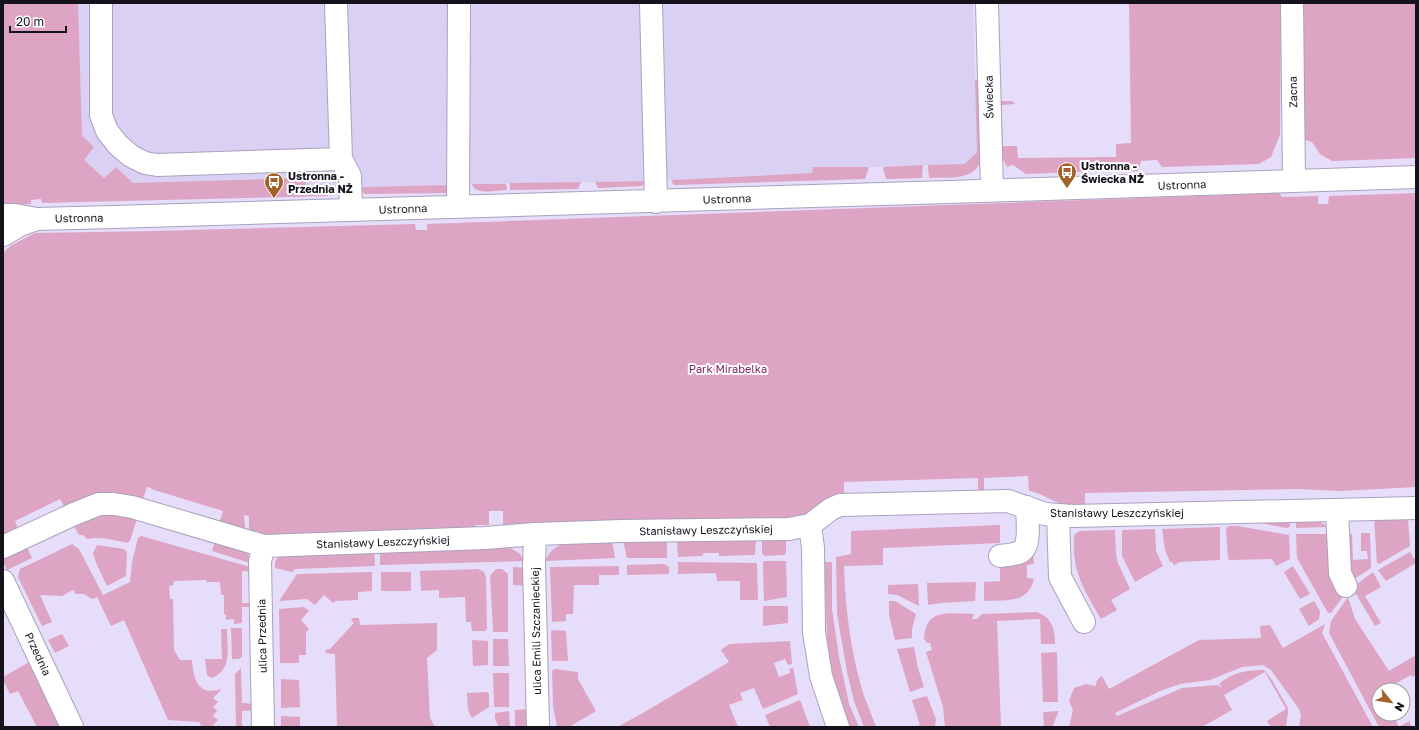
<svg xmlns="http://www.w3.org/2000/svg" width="1419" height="730" viewBox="0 0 1419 730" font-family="'Golos Text',sans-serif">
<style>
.built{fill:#dad0f3}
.green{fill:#dea4c3}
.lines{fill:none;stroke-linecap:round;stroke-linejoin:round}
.minor-casing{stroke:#a9a2bc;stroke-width:24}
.minor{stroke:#fff;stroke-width:22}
.labels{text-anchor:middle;stroke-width:4;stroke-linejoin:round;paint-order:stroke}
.street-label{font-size:11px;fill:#15121c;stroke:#fff}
.poi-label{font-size:11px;font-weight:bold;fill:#15121c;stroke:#fff;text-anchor:start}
.park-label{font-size:11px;fill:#7e1e5b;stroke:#fff}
</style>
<rect width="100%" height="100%" fill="#e5ddfa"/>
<path class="built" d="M72,3h901l4,149 -12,12 -152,5v4l-169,8 -294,6 -272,8z"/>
<path class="green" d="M3,3h75l4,133 12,11 -10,13 20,18 12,-11 17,16 173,-5v10h22v8l-286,7 -1,-4 -10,1v4l-28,1z
M1129,3h152l-1,132 -9,22 -12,7 -97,3 -5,-7 -16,1 -3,10h-26v-8l-10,1v7l-76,3 -13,-9 -6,2 -6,-12 -4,-51 4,-3h11l3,3 -14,1 2,41h14l1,12 98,-1v-13l15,-1z
M1302,3h114v155l-84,3 -12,-7 -8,-12 -9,-3z
M975,80h5l3,88 -4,-3c-9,16 -35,12 -50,13l-1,-13 37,-1 12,-12z
M923,165l-1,13 -35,1 -2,-3 -2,-9z
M813,167h56l-4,12 -190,6 -2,-1 -2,-4 141,-7z
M644,181v2l-2,3 -44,2 -3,-6z
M581,182l-3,7 -68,1v-7z
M472,184h34l1,6c-11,0 -31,6 -35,-6z
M449,185l-3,8 -82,1 -4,-7z
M1279,193l3,4 36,-1v8h10l1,-8 87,-3v294l-75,4 -44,-2 -212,4v15c-8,-1 -17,-2 -25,-5 -11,-3 -20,-11 -31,-12l-1,-15 -44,2v14l-6,1v-15l-134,4v14l-43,22 -298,7v-14h-14v14h-14l1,4 -218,6 -9,-1v-18l-5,-1 1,12 -2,4 -24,-7 4,-13 -72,-22 1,-1 -5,-1 -5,15 -76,8 -6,-11 -45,22 5,12 -17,7v-287l7,-7 25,-13 119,-2 261,-7 1,6h11v-6z
M104,511l34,4 -8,26 -3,2c-13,-3 -27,-7 -40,-4l-4,-4h-4l-7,-12z
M1374,518h34l2,28 -31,18 -2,-1z
M1290,519v8l-4,1 -41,-8z
M1296,519l21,1 11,7 -32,1z
M1000,525v18l-117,5v17l-39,1c1,43 7,86 19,127 4,11 9,23 13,34h-12l-10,-26 -7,-29 -10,-58 -1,-57 15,-3v-23z
M1229,526h9l51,9 1,24 -14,7 -4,-7 -42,1 -2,-1 -2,-31z
M1220,527v33l-40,2 -6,3 -2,-3h-2l-5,-12 -3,-21z
M1155,529l1,22 7,15 -28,16 -13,-26v-26z
M1115,530l1,24 2,9 12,26 -19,11 6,10 -16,9c-13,-23 -26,-41 -27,-69 0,-5 -1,-11 1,-16l5,-3z
M1361,533h9l1,35 -15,10 -25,35h-3l-31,-55 -1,-24h56l1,26 15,-1 -1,-8h-6z
M141,536l113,32v4l-12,-1v32h12v4h-12v16l-8,1v-5l-8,1v-5l-2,-1v-19h-3l-1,-13h-14v-2l-32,1 -1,4 -4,1 1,13h3l1,51 6,10h12c1,11 2,28 17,31 4,0 9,-1 13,-2l-9,9 5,4 -5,5 4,4 -4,5 5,4 -5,5 2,2h-13l-3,-5 -31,-2 -44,-100 -13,6 -14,-29 -5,2 -8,-5h-8l-3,-4 -11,6 -22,-1 12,27 -10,4 -24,-49 2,-8 52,-25 7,5 24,46 27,-13 2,-20 6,-24z
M667,537v21h-40l-4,-18z
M216,538l29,11 8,15 -41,-13z
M762,538l24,1v14l-2,2 -19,1 -3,-3z
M612,539l3,19 -70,3c3,-5 5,-10 10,-13 14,-9 40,-7 57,-9z
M756,539l-1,16 -36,1v-3h-15l-2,3 -24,1 -1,-17z
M26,545l6,13 -25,12 -4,-8v-6z
M97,545l27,4 3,3 -1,24 -19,10 -10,-21 -4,-12z
M507,546l12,7 6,8 -145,4v-17z
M374,548l1,18 -80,3 -3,3 -17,-4v-6l5,-8z
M1410,552l6,9v2l-30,18 -8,-11z
M1033,554l1,10 -7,1v13l7,1c-6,25 -28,21 -50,22v-19l16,-1v-17z
M785,561h1l1,36 -23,4 -1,-38 1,-2z
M678,562l79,1 1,37h-18v-19h-23l-1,-8 -38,1z
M824,562h8v47l7,48 10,47 10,23h-10l-20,-61 -2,-31z
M664,564l5,3v7l-42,1v-10z
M619,566v9h-20v10h-25l-1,29h-7v7l-14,1 -2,-55z
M1293,566l17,28 -10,5 -16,-27z
M513,567l14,1v18l-14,-1z
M478,569l6,3 2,6 1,51 -2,2h-13l-1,-9h-5l-1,-25 -26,1v-8l-18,1 -1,-20z
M496,569h6l6,5v58h-15l-3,-56z
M372,572v19l-14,1v8l-22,1 -3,2 -9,-8 -9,10 -8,-6 -28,2 18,-27z
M381,572h30v19h-30z
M1373,572l8,15 -16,9 16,27 -6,3 -22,-37 4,-5z
M976,582l-1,19 -34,2 -13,2 -1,-22z
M918,584l1,22 -22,-11 -9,-1v-9z
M1348,597l7,22 34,52 27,-16v20l-4,2 -1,-2 -27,15h-5v24h15l-1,1 6,12 10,-6 3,6h-33l-50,-94 2,-12z
M889,601h6l21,13 -4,15v9l-17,2 -6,-25z
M1314,601l6,10 -1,8 -10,7 -10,-17z
M763,606h25v17l-25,3z
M304,607l5,4 -8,9 8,9 -3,3v23h-7v8h-19l-1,-54z
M1036,612c16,5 19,17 19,32h-14l-1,-25 -43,2 4,106h-56l-2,-20 -17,-55 6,-2 -2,-7h-3l-3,-4c2,-32 25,-25 50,-25l-2,5h5l5,-5z
M353,618h6l1,7 77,-2v27l-10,8 3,60 5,9h-98l-2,-73 -9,-1 -1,-3 5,-1 24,-26 -3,-3z
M1325,624l-3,9 51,94h-74l2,-12 -2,-6 -28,-39 -8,-5 -21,2 -32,13 -30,4 -20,7 -45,22 2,3 65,-28 35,-3 5,3 -3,-4c13,-12 29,-14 45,-14l8,10 16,28v4l-2,15h-15l-4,-6 19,-12 -21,-37 -41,23 8,15 -30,17h-133l4,-17 -4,-9 5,-13 12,-4 10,2c0,-5 1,-7 6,-10l7,13 90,-49 62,-2 -1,-12 10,-1 13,23z
M231,628h11v29l-4,2h-6z
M221,629h6c0,18 6,42 -16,49l-4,-3 -2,-16h17z
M554,630l12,1 2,30h-16l-1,-30z
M62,634l7,12 -14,7 -7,-13z
M493,639h15l1,27h-16z
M472,640l16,1v24l-15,1z
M790,641l2,23 -4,1 -3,-6 -11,4 5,14 11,-4 -1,-4 4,-1 5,26 -35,15 -9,-21 -14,5 3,7 -14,5 9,22h-121l26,-14 86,-51 -8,-12 8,-6z
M914,647l4,21 6,19 -14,5 -13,-43z
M1057,652l1,50h-15l-2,-49z
M33,660l32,67h-28l-19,-36 -8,3 -7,-14v-3z
M241,668l1,35 13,1 1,6 -14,1v16h-6l-1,-53z
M555,669l23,3v7l18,32 -27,16h-12l-4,-21 -1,-35z
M493,673h16v34h-15z
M281,679l18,1 1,27 -19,1z
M487,692l2,2v13l-17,11 -4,-8 -1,-17z
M927,696l9,23 -1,8h-20l5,-2 -8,-25z
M800,700l10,27h-40l-5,-12z
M530,709l2,18h-17v-17z
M509,711l1,16h-11l-4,-8v-6z
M1059,711l-7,16h-8l-1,-15z
M281,716l19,1v10h-19z"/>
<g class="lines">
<g class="minor-casing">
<path id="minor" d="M101,3v112l6,16 11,14 13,11 14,7 12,2 184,-6
M336,3l5,156 9,17 1,34
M651,3l5,199
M987,3l5,188
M1292,3l2,178
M458,207l1,-204
M3,215h12l22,4 76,-2 837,-25 466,-15
M3,235l17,-10 17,-6
M1337,510l3,63 6,13
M1058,515l2,62 24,45
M810,525l3,23 1,84 7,44 17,51
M535,534l-1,31 4,162
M3,547l71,-33 25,-10h15l18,3 132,39 221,-8 50,-4 87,-3 167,-2 21,-4 21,-16 9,-4 168,-4 37,13 28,2 343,-8
M1000,556c7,-1 16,-1 22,-5 9,-6 5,-34 5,-44
M3,581l69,146
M263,727l-3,-166 4,-15"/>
</g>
<use href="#minor" class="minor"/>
</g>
<defs>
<g id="bus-pin" transform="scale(1)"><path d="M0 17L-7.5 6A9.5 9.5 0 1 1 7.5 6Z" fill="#a2622b" stroke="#fff"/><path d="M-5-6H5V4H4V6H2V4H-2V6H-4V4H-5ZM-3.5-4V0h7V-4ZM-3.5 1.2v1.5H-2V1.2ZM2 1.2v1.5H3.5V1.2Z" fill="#fff"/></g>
</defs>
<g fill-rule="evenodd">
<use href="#bus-pin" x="1067" y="172"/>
<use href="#bus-pin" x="274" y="182"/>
</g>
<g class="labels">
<g class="street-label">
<text transform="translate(1293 92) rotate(-91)" y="4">Zacna</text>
<text transform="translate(989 97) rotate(-91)" y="4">Świecka</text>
<text transform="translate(1182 185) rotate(-2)" y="4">Ustronna</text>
<text transform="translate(727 199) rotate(-2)" y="4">Ustronna</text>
<text transform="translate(403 209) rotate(-2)" y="4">Ustronna</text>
<text transform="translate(79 218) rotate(-1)" y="4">Ustronna</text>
<text x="1117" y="517">Stanisławy Leszczyńskiej</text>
<text transform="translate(706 530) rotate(-1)" y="4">Stanisławy Leszczyńskiej</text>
<text transform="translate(383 542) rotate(-2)" y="4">Stanisławy Leszczyńskiej</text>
<text transform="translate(536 631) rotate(-91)" y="4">ulica Emili Szczanieckiej</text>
<text transform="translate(262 636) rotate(-91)" y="4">ulica Przednia</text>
<text transform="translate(38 654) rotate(65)" y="4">Przednia</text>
</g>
<g class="poi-label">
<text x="1081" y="170">Ustronna -<tspan x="1081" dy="13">Świecka NŻ</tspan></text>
<text x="288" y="180">Ustronna -<tspan x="288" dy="13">Przednia NŻ</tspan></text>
</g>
<g class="park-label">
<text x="728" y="373">Park Mirabelka</text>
</g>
</g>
<rect width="1419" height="730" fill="none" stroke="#15121c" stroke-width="8"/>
<g transform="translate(1391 702) rotate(120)"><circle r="19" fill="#ffffff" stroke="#a1a0a4"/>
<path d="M0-3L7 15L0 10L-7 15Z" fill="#a2622b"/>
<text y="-6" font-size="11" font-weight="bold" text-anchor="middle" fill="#15121c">N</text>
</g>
<path d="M10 26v6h56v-6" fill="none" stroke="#15121c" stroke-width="2"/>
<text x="16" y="26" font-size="12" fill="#15121c" stroke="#ffffff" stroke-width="3" paint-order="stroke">20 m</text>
</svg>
